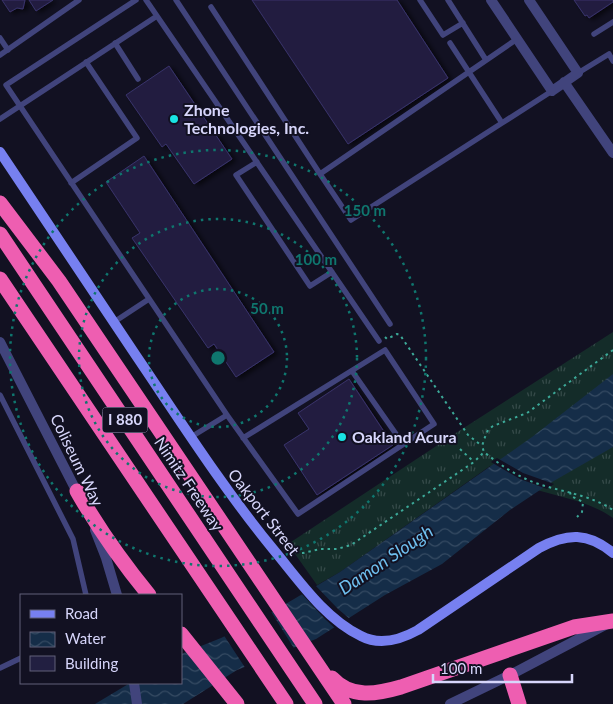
<svg xmlns="http://www.w3.org/2000/svg" width="613" height="704" viewBox="0 0 613 704" font-family="Lato,sans-serif">
<style>
.grass{fill:url(#grass-tufts)}
.water{fill:url(#water-waves)}
.pier{fill:#121122}
.building{fill:#221f41;stroke:#39336b;filter:url(#shadow)}
.lines{fill:none;stroke-linecap:round;stroke-linejoin:round}
.path{stroke:#3ca998;stroke-width:2;stroke-dasharray:2.5 4;stroke-linecap:butt}
.service{stroke:#41447c;stroke-width:5.5}
.minor{stroke:#41447c;stroke-width:10}
.tertiary{stroke:#41447c;stroke-width:10}
.secondary{stroke:#7780f0;stroke-width:10}
.motorway{stroke:#ee5eb1;stroke-width:15}
.ring{fill:none;stroke:#0f766e;stroke-width:2.5;stroke-dasharray:2.5 5}
.poi-dot{fill:#19e3e4;stroke:#121122;stroke-width:2}
.labels{text-anchor:middle;stroke-width:4;stroke-linejoin:round;paint-order:stroke}
.shield{fill:#121122;stroke:#9c9bba;stroke-width:1}
.shield-label{font-size:15px;font-weight:bold;fill:#d7d6fb}
.poi-label{font-size:16px;font-weight:bold;fill:#d7d6fb;stroke:#121122;text-anchor:start}
.street-label{font-size:16px;fill:#d7d6fb;stroke:#121122}
.water-label{font-size:18px;font-style:italic;fill:#6fc0f0;stroke:#121122}
.centre{fill:#0f766e;stroke:#121122;stroke-width:2.5}
.ring-label{font-size:15px;text-anchor:middle;font-weight:bold;fill:#0f766e;stroke:#121122;stroke-width:4;stroke-linejoin:round;paint-order:stroke}
</style>
<defs>
<pattern id="grass-tufts" width="24" height="20" patternUnits="userSpaceOnUse" patternTransform="scale(1.25)"><rect width="24" height="20" fill="#142c29"/><path d="M3 7l-1-3M5 7V3M7 7l1-3M15 17l-1-3M17 17v-4M19 17l1-3" fill="none" stroke="#354a49"/></pattern>
<pattern id="water-waves" width="16" height="10" patternUnits="userSpaceOnUse" patternTransform="scale(1.25)"><rect width="16" height="10" fill="#152d48"/><path d="M0 5q4-4 8 0t8 0" fill="none" stroke="#364b63"/></pattern>
<filter id="shadow"><feDropShadow dx="4" dy="2" stdDeviation="2.5" flood-color="#0009"/></filter>
</defs>
<rect width="100%" height="100%" fill="#121122"/>
<path class="grass" d="M613,332v186c-25,-18 -56,-21 -85,-31 -13,-5 -26,-14 -38,-21l-150,106 -23,13 -29,-41 171,-113z"/>
<path class="water" d="M613,374v73l-61,35 -42,28 -68,54 -57,31 -69,44 -79,31 -54,34h-88l35,-21h51v-29l40,-16 39,-19 80,-47 192,-135z"/>
<path class="pier" d="M497,458l26,15 31,11 -7,5 -27,-10 -29,-17z
M314,584l24,25 13,11 -15,9 -11,-10 -25,-27z
M270,610l25,40 -49,19 -23,-35z"/>
<path class="building" d="M2,0h23l-2,9 -6,-1 -7,4z
M29,0h24l-17,11z
M252,0h145l51,78 -100,66z
M574,0h39v2l-24,16 -2,-3 -2,1z
M169,66l63,93 -38,25 -28,-40 -4,3 -36,-52z
M144,156l130,196 -38,25 -22,-33 -6,4 -76,-110 8,-5 -34,-51z
M349,379l44,66 -76,50 -33,-50 25,-16 -11,-16z"/>
<g class="lines">
<path class="path" d="M385,337l2,2 10,-5 3,1 68,100 14,11
M613,350l-86,63 -34,13 -5,4 -3,7 -3,9 2,6c15,12 31,23 49,30 27,10 56,12 80,28
M460,449l14,13
M570,492l1,4 12,6 -1,10 -5,5
M290,556l4,-3h9l17,-4h17l14,-4 123,-83 10,-10"/>
<path class="service" d="M136,0l-130,85 221,330 71,99 136,-90 -49,-74 -142,88
M146,0l11,16
M176,0l214,324
M420,0l23,35 20,-12
M448,0l38,60
M211,7l109,167 197,-135
M594,34l19,-12
M0,38l8,12
M115,43l23,36
M450,43l52,80 50,-32
M0,55l79,-55
M578,73l31,-19 4,7
M0,119l157,-103 222,325
M257,162l-21,13 74,111 22,-14
M320,174l31,46 151,-97
M71,183l66,-45 -51,-76
M114,322l35,-23
M352,371l51,73
M0,395l73,144 13,56
M191,437l36,-22
M0,668l21,-10"/>
<path class="minor" d="M491,0l61,91 26,-18 -49,-73
M564,82l49,71"/>
<path class="tertiary" d="M0,342l79,154
M95,530l11,28 11,37
M134,683l3,21
M450,704l60,-29 95,-50"/>
<path class="secondary" d="M0,152c46,69 92,137 137,205 44,65 86,131 136,192 25,30 51,69 88,87 19,10 39,4 57,-6l121,-82c28,-15 49,-16 74,5"/>
<path class="motorway" d="M0,203l59,78 285,423
M0,234l315,470
M0,279l286,425
M77,491c21,37 45,71 72,104
M181,634l56,70
M510,675l9,29
M332,678c19,21 45,16 69,9l173,-60 39,-6"/>
</g>
<g class="ring">
<circle cx="218" cy="358" r="69"/>
<circle cx="218" cy="358" r="139"/>
<circle cx="218" cy="358" r="208"/>
</g>
<g class="poi-dot">
<circle cx="174" cy="119" r="5"/>
<circle cx="342" cy="437" r="5"/>
</g>
<g class="labels">
<rect class="shield" x="102.5" y="407.5" width="45" height="25" rx="4"/>
<g class="shield-label">
<text x="125" y="425">I 880</text>
</g>
<g class="poi-label">
<text x="184" y="116">Zhone<tspan x="184" dy="18">Technologies, Inc.</tspan></text>
<text x="352" y="443">Oakland Acura</text>
</g>
<g class="street-label">
<text transform="translate(77 460) rotate(64)" y="6">Coliseum Way</text>
<text transform="translate(189 484) rotate(56)" y="6">Nimitz Freeway</text>
<text transform="translate(264 512) rotate(52)" y="6">Oakport Street</text>
</g>
<g class="water-label">
<text transform="translate(386 560) rotate(-34)" y="6">Damon Slough</text>
</g>
</g>
<circle cx="218" cy="358" r="8" class="centre"/>
<g class="ring-label">
<text x="365" y="216">150 m</text>
<text x="316" y="265">100 m</text>
<text x="267" y="314">50 m</text>
</g>
<rect x="20" y="594" width="162" height="90" fill="#121122" stroke="#616079"/>
<rect x="30" y="610" width="25" height="8" fill="#7780f0" stroke="#616079"/>
<text x="65" y="619" font-size="15" fill="#d7d6fb">Road</text>
<rect x="30" y="632" width="25" height="15" fill="url(#water-waves)" stroke="#616079"/>
<text x="65" y="644" font-size="15" fill="#d7d6fb">Water</text>
<rect x="30" y="656" width="25" height="15" fill="#221f41" stroke="#616079"/>
<text x="65" y="669" font-size="15" fill="#d7d6fb">Building</text>
<path d="M433 674v8h139v-8" fill="none" stroke="#d7d6fb" stroke-width="2.5"/>
<text x="440" y="674" font-size="15" fill="#d7d6fb" stroke="#121122" stroke-width="4" paint-order="stroke">100 m</text>
</svg>
